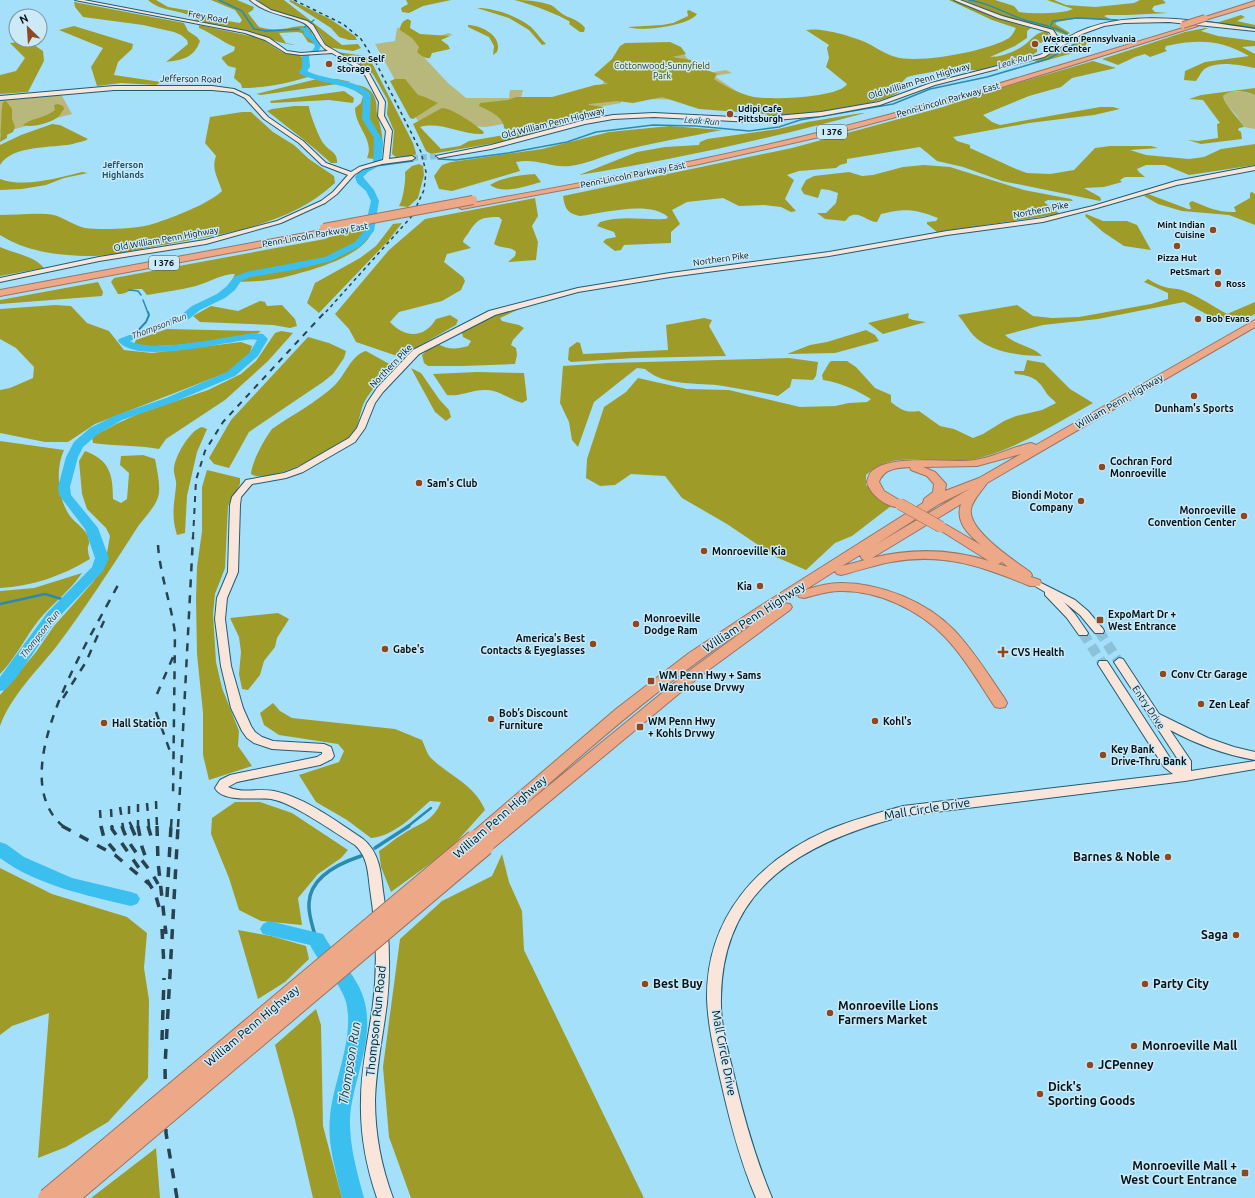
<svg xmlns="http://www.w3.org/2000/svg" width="1255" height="1198" viewBox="0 0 1255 1198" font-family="Ubuntu,sans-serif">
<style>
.green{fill:#b8b77c}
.forest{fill:#9f9b29}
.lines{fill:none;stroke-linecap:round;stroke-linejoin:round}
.stream-far3{stroke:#298bb0;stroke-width:1.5}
.stream-far2{stroke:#298bb0;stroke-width:2}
.stream-far1{stroke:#298bb0;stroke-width:2.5}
.stream{stroke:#298bb0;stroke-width:3.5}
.river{fill:#3bbfef;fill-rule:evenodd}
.secondary-tunnel-far1{stroke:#8cc1da;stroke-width:6;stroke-dasharray:6 3;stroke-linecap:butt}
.secondary-tunnel{stroke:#8cc1da;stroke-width:10;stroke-dasharray:10 5.5;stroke-linecap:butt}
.secondary-casing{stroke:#205c73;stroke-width:2}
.highway-casing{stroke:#9a7462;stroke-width:2}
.secondary{fill:#fae5db;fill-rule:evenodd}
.highway{fill:#eda987;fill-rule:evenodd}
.rail-far3{stroke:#274350;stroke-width:1.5;stroke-dasharray:3.5 3.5;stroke-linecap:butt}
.rail-far2{stroke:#274350;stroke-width:2;stroke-dasharray:6 6;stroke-linecap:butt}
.rail-far1{stroke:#274350;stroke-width:2.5;stroke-dasharray:8 8;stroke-linecap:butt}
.rail{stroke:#274350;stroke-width:3.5;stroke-dasharray:10 10;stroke-linecap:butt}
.highway-bridge-far3-casing{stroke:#9a7462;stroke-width:8;stroke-linecap:butt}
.highway-bridge-far2-casing{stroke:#9a7462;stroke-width:10;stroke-linecap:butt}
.highway-bridge-far1-casing{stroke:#9a7462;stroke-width:12;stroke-linecap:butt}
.highway-bridge-casing{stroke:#9a7462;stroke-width:20;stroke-linecap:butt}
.highway-bridge-far3{stroke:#eda987;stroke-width:6}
.highway-bridge-far2{stroke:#eda987;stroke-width:8}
.highway-bridge-far1{stroke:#eda987;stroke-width:11}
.highway-bridge{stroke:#eda987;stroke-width:18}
.poi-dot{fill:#8d4820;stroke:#cce9f6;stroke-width:1.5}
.labels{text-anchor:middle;stroke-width:3;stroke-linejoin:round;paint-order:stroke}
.far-street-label{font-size:9px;fill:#00131c;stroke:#cce9f6}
.far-poi-label{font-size:9px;font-weight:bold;fill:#00131c;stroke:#cce9f6;text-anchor:start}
.far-water-label{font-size:9px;font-style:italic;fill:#1a2f38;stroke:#cce9f6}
.far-park-label{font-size:9px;fill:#3a390b;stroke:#cce9f6}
.shield{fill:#cce9f6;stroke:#3d535d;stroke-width:1}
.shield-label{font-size:9px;font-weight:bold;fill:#00131c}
.far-neighbourhood-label{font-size:9px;font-weight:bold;fill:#19566c;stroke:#cce9f6}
.street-label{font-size:10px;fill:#00131c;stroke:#cce9f6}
.poi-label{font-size:10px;font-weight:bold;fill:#00131c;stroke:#cce9f6;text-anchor:start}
.near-street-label{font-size:12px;fill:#00131c;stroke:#cce9f6}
.near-poi-label{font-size:12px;font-weight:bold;fill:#00131c;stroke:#cce9f6;text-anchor:start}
.near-water-label{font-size:13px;font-style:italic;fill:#1a2f38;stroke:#cce9f6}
</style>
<rect width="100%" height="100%" fill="#a5e0fb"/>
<path class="green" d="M403,27l24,12 22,-6 4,2 -11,2 -22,16 28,30 18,15h43l1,-8h13l-2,8 45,1v-3l37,-12 4,-19 74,-15 9,12 18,11 18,-3 6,3 -18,3 36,24 -129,-1v4l-135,24 -67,-4 -44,-79 20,-3 2,-13z
M1229,92h15l11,3v34l-11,-2 -7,-11 -10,-11 -4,-9z
M61,94l11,20 -72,19v-35z"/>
<path class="forest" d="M148,0h8l12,7 29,5 18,7 25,4 2,-3 -7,-10 -24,-10h26l17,7 -1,3 -5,3 11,14c7,2 15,3 22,2 16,-1 31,-12 33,15l-6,-2 -6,-9 -5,-1 -18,1 7,10 10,2c-16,0 -30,-9 -45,-13 -19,-5 -38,-8 -56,-11l1,-2c-14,-10 -36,-7 -48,-19z
M258,0h26l58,45 16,-1 3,4 -8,3 -26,-4c-16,-43 -56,-25 -69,-47z
M291,0l39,19 25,17 2,4h-8l-10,-3 -8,-9 -42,-27z
M406,0h45l-28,6 -14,7 -7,-1 -1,-4 7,-4z
M514,0c13,0 25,1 37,5 4,2 8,7 13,10 8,4 15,5 21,13l-1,4h-4l-11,-8 1,-2c-7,-6 -45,-20 -56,-22z
M949,0h4l41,17 37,11 -4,3v7l-12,8 -25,11c11,0 24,-5 33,-11 9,-6 12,-15 24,-14l3,5 -16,10 3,2v3l-5,3 -54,15h-35l-28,5 -8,2 -6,6 3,4 -1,3c-6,3 -12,7 -19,9 -19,6 -104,23 -119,15l-66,-5 -37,-12 -29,6 -16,-2 -28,3v1l15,2 -1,5c-32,1 -62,16 -95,18l-4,-2c0,-11 -16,-18 -25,-22l1,-3 28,-3 8,-3h36l43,-12 13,-1 -14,-9 18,-16 8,-13 5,-3 45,-1 11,5 5,7 -14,3 19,3 1,4 25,10 -3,5c12,8 26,15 40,18 16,3 85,1 93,-13l-21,-17 3,-9 -2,-10 2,-3 -23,-15c15,-3 45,6 59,12 11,5 19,12 31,15 23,7 92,-6 113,-19 4,-3 5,-7 7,-10l-24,-8z
M963,0h32l19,6 5,6c12,2 44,2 54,-3l-26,-9h7l12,5 29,2 39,-4 6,-3h23l3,3 -12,3 -2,3 3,3 13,1 -40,2h-21l-3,1 6,3 -7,1 -24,-2 -22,4 -2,2 15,9 -4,2 -14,-5 -36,-9z
M74,2l110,21 4,8 9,6 3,4c-6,17 -18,19 -34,21l22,-18 -1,-4 -6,-5 -7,-3 -31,-7 -60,-8 -8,-10z
M477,8c18,0 40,8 54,19 5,5 10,12 15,17l-4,1 -13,-15 -20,-12z
M689,10l8,4c-8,12 -57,18 -69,13l34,-2 11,-2 15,-7 -1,-5z
M1241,15l4,2 -8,4 18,4v4l-39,-6z
M408,19l3,2 -1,7 10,6 30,2 -9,4 7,5 2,4 -18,4 -2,5c-5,1 -10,-3 -13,-6l2,-5 -7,-9 -12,-8c0,-5 3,-10 8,-11z
M199,25l61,13 22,14 17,3 4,3v7l5,7 5,3c-21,8 -48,13 -71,13l-1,-4 -7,-6 2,-10 -8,-2 -6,-7v-2l12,-6 1,-4c-13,-5 -23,-14 -36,-19z
M468,25c13,0 35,11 29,27l-4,3 1,-9 -5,-9 -21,-10z
M74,26l59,18 -1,5 -14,13 -4,13 47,7 -5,3 -35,-2 -24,3 -6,-19 12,-19 -44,-18z
M1205,28h3l-7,3 17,5 37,5v5l-13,1 13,7v14c-14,-3 -34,-7 -47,-1 -7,3 -8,9 -12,14l-12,-1 1,-9 20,-9 44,-6c-27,-15 -47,-17 -78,-11l-5,1 -1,3 2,2 -17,6 -5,-3 -10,3 -17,8 -16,-6 83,-27z
M1084,39h4l-4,11 -47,13 -2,-2z
M28,41l15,10 1,10 -16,31 -28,2v-19l16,-4 9,-13 -15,-15z
M337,52l28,4 7,7 41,80 3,10 -1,3 -19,1 -4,-3 2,-23 -7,-17 1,-11 -1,-4 -14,-25 -16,-12z
M1093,61l23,7 -44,10 -11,9 -32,9 -46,19 9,7 8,3 100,-18h13l7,2 -26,6 -65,8 -76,14 4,4 13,4v3l46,21 11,4 23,1 24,-4 21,-22 15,-2h41l7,2 -28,2 16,5 43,4 15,-2 17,-8 34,-5v21l-66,10 -24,-10h-19l-9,4 2,3 6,5h-20l-5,3 2,2 -18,5 -20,1 16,9 1,3 -1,1 -98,-20 -39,-14 -26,-6 -17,-14 -73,12v4l-7,2 -4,3 -37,3 -12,4 7,5 -9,19 11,12 -5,1 -10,-5 -17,-2 -25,1 -16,-8 -36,4 -15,8 8,14 -9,8v11l-47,2 -3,5 -6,1 -12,-9 3,-3 10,-2 -2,-5 -17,-6 3,-4c21,-7 44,-2 66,-3l2,-2c-19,-17 -64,-4 -88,-1 -13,-3 -15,-7 -17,-20l229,-48 151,-41 64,-21z
M317,79h20l14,3 -90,13 -5,-1z
M395,79h10l13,16 7,2 13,6 -25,16 -3,-1 -20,-37z
M356,85c10,1 18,6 20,17 1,4 0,8 1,12 4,14 7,25 5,40l-8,5 -7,-1c8,-18 -12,-31 -12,-50l6,-5 2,-7 -9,-6z
M1255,88v7c-10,-4 -24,-6 -32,1 2,10 15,21 21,31l-5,1 -1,2 3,2 1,7 -41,5 -13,-4 10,1 20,-3 -1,-14 3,-1 -17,-23 -14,-1 12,-4z
M344,91l10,7 -1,5 -24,-3 -58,3 -1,-2z
M6,101l6,8v10l3,8 -2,5 -6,3v3l-7,4 2,-35 1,-5z
M58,104l5,2 1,3c-2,2 -3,5 -5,7 -7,7 -27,12 -36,9 9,-7 22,-7 32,-15l-1,-5z
M294,106h15c0,6 10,32 15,38 5,7 14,8 13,19h-6c-21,-19 -42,-35 -64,-52l5,-2z
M442,108c10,0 34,17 42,24l-1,2c-22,1 -42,-13 -63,-7l21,22 19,-3 9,-5 93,-16 -55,16 -76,13 -5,-3 -13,-27z
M242,112h9l22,20 21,13 15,14 25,17 1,7c-47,44 -117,52 -178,63 -24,4 -48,11 -72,10 -30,-1 -60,-5 -85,-21v-20c15,0 30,-2 46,-1 15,0 25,11 39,14 16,2 48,1 64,-3 18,-5 60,-21 73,-34 -4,-13 -11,-22 -6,-35l-11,-13 5,-26z
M862,113h3c-94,25 -190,47 -286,62l58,-23 28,-5 34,-2 1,-3 7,-3 71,-10 29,-7z
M52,124l8,1 28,14c-4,3 -10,3 -15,5 -21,4 -61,1 -73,21v-20l21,-10z
M670,126l52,4c-35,7 -71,13 -105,22 -16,5 -31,12 -47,14 -21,2 -32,-8 -54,-4l4,9 -68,20 -13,-2 -5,-13 8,-11 9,-3 91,-13 67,-17z
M419,164l4,2 1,9 -6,23 -10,9 -9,-1c4,-6 7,-26 6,-34l7,-6z
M924,165l26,2 74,23 47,9 2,2 -25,-1 -4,2 16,12 -123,18 -10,-8v-2l9,-1 2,-3c-23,-9 -33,-10 -57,-4l-4,8c-9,0 -17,-11 -27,-6 -2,1 -3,4 -5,5l-20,-2 -8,-6h9l10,-10 2,-10 -9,-3 -8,-1 -3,9 -14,-4 -3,-5 5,-9 8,-4 35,-4 13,4 11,-1 30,-8z
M82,172l6,1 -24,5 -18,7 -24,4 -22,1v-11c25,9 57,-1 82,-7z
M535,174l6,8c-15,4 -38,13 -51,3 13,-8 30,-10 45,-11z
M1252,192l3,2v31l-26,-10 -47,-4 -24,-7 -14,-8 4,-2 40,15h3l-2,-6 3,-2c15,6 27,12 44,11l-2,-5 16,-9v-5z
M535,198l3,18 -6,10 6,16 -2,18 -28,2 7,-6 1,-4c-5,-6 -15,-3 -22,-8l8,-24 -3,-3c-16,0 -21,1 -30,15 -2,4 -5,5 -6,10l8,6 -24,6 -3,8 19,15 2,4 -4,9 -19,11 -43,11 -9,10c15,16 34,17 46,-3l14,-4 8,5 -2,5 -51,29 -8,2 -41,-14 -7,-13 -14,-15 54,-64 36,-31z
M1086,214l17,7h24l10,4 14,25 -27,-4 -21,-14 -18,-16z
M402,223l-14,18 -69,72 -12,-10 8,-20 45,-25 16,-12 17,-22z
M373,227c-3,28 -61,43 -84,49 -18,5 -39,6 -58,6l4,-8c-13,0 -26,8 -39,12 -16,4 -33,6 -49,9l-5,-6c-14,-1 -13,5 -24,5l-7,-12 3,-4 211,-39 11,-5z
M0,247c15,7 33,8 44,21l-44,8z
M1148,279c12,7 17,9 29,10 14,2 37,18 50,25l28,-12v12l-18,9 -29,-8 -24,-13 -86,17 -55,6 -38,10c10,10 28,11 37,21 -22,0 -53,-4 -69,-21 -5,-6 -10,-14 -15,-20l59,-10 16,11 19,2 27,-1 72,-13 17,-5v-6l-24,-11z
M98,282l5,10 -1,4 -102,8v-4z
M260,301l5,1 2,4 15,-1 13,14 2,7 -7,2 -17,-3 -73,-3 -7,-6 18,-10 27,5z
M55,305l16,1 16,17 22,8 15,19 28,3 89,-11 11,4 -3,10 -18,15 -136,53 -27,18h-23l-45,-9v-43l10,-2 23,-10 1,-11 -18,-19 -16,-9v-30z
M526,306l-26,12 2,3 17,4 5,3 -11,12 -2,5 5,3 1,7 -2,9 -52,2h-35l-4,-3 -2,-8 6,-6 10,-5c11,6 19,5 30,2l3,-5 -8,-4 -1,-4 2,-3 27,-13z
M909,313l-1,5 5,2 13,2 -43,12 -15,-11z
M704,318l8,2 -3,6 17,30 -92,2 -63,4 -3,-2 1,-12 8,-6 3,1 3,11 85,-4 -2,-25z
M167,329l94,2 -3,2c-33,5 -93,18 -124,11l2,-4z
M866,330l9,5 4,6 -44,12 -48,1 23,-9 17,-3z
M281,331l12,2 -25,28 -43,39 -59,39 -7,10c-22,-4 -44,-3 -66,-6l-1,-6 24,-13 22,-10 70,-24 33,-16 15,-13 19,-28z
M308,337l21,6 17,8 -2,7 -11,16 -10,8 -74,50 -20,36 -15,-4 -5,-6 22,-38z
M366,351l27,15c-4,8 -11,12 -16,18 -5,6 -11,14 -14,21 -4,10 -4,23 -12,31 -14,13 -82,50 -100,38 1,-13 13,-34 21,-45 20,-14 45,-27 63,-44 10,-10 17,-31 31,-34z
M789,358l29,4 -2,14 -3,4 -21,-1 -2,8 -12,9c-18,-4 -37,-7 -55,-10 -25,-4 -58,1 -78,-17l-8,-1 -43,34 -16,45 -6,-7 -3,-18 -9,-19 3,-37 45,-3z
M1027,360l17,3 26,26 23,14c-36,20 -89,54 -131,58 -34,3 -67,-12 -96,14v10l25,21 -39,30 -17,7 -29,27 -30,-13 -49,-33 -45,-26 -17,-22 -34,-2 -16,11 -15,1 -14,-8 1,-19 17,-52 22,-15 12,-14 49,11 42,1 71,17 35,-1 14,-3 18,-1 4,-3c-15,-9 -29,-16 -48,-19l-1,-5 7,-12 2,-2h16l9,6 19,21 16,7v7c10,8 15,11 28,9l21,15 14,3 19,9 10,-4 21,-13 12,-5 26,-6 14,-7c-3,-4 -7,-6 -9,-9 -9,-15 -14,-18 -32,-20l-1,-3h10z
M411,368l10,5 18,26 10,11 2,7 -5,4 -11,-9z
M477,372l47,1 3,27 -5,3c-11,-3 -24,-13 -35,-13 -14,-1 -27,7 -40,5l-14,-21z
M202,427l5,2 -10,23 -10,44 -2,37 -8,2c-6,-21 -3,-28 -1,-49 1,-6 -3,-12 -2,-18 1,-12 16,-38 28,-41z
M0,441l64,9c-9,19 -6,49 6,66 6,8 18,14 19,25 1,3 -2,6 -1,9 0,3 1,6 2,9 -28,17 -57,27 -90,29z
M85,451c25,9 28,24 28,48l8,4 6,-4 2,-26 -9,-8 1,-9 22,-1 12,4c2,11 5,23 4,34 -2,14 -17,26 -24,38 -25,39 -51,79 -79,116 -20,25 -45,49 -56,79v-31l36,-43 18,-26 39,-44 12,-18 5,-28 -4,-8 -19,-19 -5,-15 -3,-33z
M207,470l33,8v6l-12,22 -3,62 -10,26 -2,20 3,48 6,26 17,43 -1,15 14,20 -43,14 -6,-25v-42l-6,-59 -1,-55 1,-32 5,-36v-44z
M82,573c-12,18 -30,31 -44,48 -13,17 -23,38 -38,53v-83l34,-3z
M278,613l11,6 -12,19 -2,9 -11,14 -4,14 -12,15 -6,-1 -3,-15 2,-22 -2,-15 -9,-19z
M273,703l7,8 12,7 103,11 27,11c3,6 5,15 10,19 19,18 42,25 53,51l-35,39 -59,43 -10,-25 -2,-16c8,-5 15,-12 24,-17 16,-11 29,-11 38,-32l-11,-1c-17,15 -36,35 -59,37l-24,-18 -31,-18 -17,-27 40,-13 5,-11 -6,-7 -59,-9 -15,-10 -4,-12z
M235,802h25l32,11 56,37 -7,8 -23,16 -20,24 4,27 -41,-4 -22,-11 -10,-32 -18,-44 1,-16z
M502,854l7,28 13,29 2,39 120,248h-233l-22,-61 -6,-70 17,-128 42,-38 50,-25z
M0,868l52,26 75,23 20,16 -3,35 5,32 -1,78 -40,44 -42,25 -28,11 11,-145 -37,13 -12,9z
M238,930l33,6 35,10 3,13 -24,23 -27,17z
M316,1009l5,16 2,101 19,72h-29l-18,-78 -20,-75z
M156,1148l4,50h-69z"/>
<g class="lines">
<path class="stream-far3" d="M219,0l23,11 12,18 12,2 36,-2 12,-9
M969,0c21,3 37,14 56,20 15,5 29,5 42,14
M1202,21l53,7
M1051,25l2,-4 24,-3 41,2
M438,159l18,1 52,-7 59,-11 29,-10 57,-7 43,1 53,5 30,-4 21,-7 93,-16 37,-15 57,-12 61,-18 27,-15
M376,166l37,-5
M129,290l9,1 3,4
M143,300l5,13"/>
<path class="stream-far2" d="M133,336l13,-14 3,-7 -1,-3"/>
<path class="stream-far1" d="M0,604l45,-10 23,7
M407,827l24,-19"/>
<path class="stream" d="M375,848l34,-22
M316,939c-3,-12 -8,-24 -7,-36 1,-26 31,-40 52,-47"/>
<path class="river" d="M302,27l8,2v4l7,6 4,7 -3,6 -9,4 1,11 -3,4c20,10 48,7 64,23l-1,25 13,22 -2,24 -13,7 -5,5 11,13 5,11 -5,30 -13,15 -30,15 -37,9 -43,7 -10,4 -6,9 -10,8 -25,12 -11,9 -59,22c23,13 97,-5 125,-8l8,1 5,5 -10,17 -23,20 -61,26 -52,18 -24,14 -15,13 -5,10 -8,30 1,8 27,33 11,30 -6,13 -46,48 -41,59 -11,12 -5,1v-14l47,-64 45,-46 3,-9 -10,-29 -26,-34 -1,-8 8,-30 8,-15 16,-14 24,-12 52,-18 61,-26 23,-20 7,-12c-9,-2 -21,2 -30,3 -24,4 -93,19 -109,-2l1,-2 62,-24 11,-9 25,-12 10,-8 7,-9 12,-5 79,-15 30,-15 9,-11 7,-30 -5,-10 -9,-8 -2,-6 7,-9 11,-5 1,-25 -12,-19 1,-24c-19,-12 -42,-11 -63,-21l-1,-2 3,-5v-12l11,-5 2,-4 -3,-5 -8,-6v-4l-5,-2z
M0,842l6,2 18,13 48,21 59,14 6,2 3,5 -3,5 -6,2c-45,-11 -93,-20 -131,-48z
M269,921l54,13c12,23 36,42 42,69 9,38 -12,77 -15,114 -1,28 7,55 14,81h-22c-6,-26 -15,-54 -12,-81 3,-36 25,-79 16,-115 -6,-21 -26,-37 -36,-57l-47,-11 -3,-5 3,-5z"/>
<path class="secondary-tunnel-far1" d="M412,158l27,-2"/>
<path class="secondary-tunnel" d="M1099,631l20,31
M1083,633l20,31"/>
<g class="secondary-casing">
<path id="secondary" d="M75,0h9l162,31 23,7 18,13 14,2 27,-2c-12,-7 -13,-22 -24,-28 -19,-9 -37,-8 -54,-23h5l16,10 36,11 6,4 12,20 36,21 8,7 16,29 -1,14 8,15 -3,28 23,-3 3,2 -3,2 -30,4 -19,5 -9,6 -17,19 -12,9 -44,20 -75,21 -107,17 -99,21v-4l99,-21 106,-17 72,-19 44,-20 12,-9 15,-17 -26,-10 -23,-22 -35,-24 -19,-21 -12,-6 -21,-2h-98l-114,10v-4l114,-10h98l22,3 15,7 19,21 35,24 23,22 25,9 8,-5 24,-7 3,-29 -8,-15 1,-14 -14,-27 -8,-7 -25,-15 -31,2 -15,-2 -21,-13 -20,-7z
M954,0h6l42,16 51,14 8,12c52,-37 135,-22 194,-13v2l-86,-9 -45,1 -20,3 -22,8 -38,23 -109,28 -55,20 -59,11 -68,6 -99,-5 -41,2 -28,5 -94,25 -52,9 -3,-2 55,-11 94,-25 28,-5 41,-2 99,5 68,-6 58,-10 52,-19 109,-28 18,-10 -9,-13 -51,-14z
M1255,166v4l-78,15 -80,23 -54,14 -96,13 -118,21 -159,21 -92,15 -83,23 -76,39 -36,38 -8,11 -10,25 -10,14 -52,30 -17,6 -34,6 -11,13 -1,8 -2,67 -11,26 -2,21 6,47 12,42 8,18 4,6 7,5 11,4 51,3 7,3 3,9 -2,3 -12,6 -83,17 -9,5c13,7 31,1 46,4 32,7 62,30 89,48 16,13 18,32 20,52 6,37 8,75 4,112 -4,33 -11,64 -12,97 0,34 6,66 18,98h-16c-11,-32 -17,-64 -16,-98 0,-33 8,-64 12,-96 5,-38 3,-77 -3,-115 -2,-16 -2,-32 -15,-44 -20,-12 -63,-43 -84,-46 -15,-2 -48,4 -56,-11l5,-8 10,-5 87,-18 5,-3v-2l-50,-3 -18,-6 -7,-5 -5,-7 -11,-23 -10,-42 -6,-47 2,-21 11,-26 2,-67 2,-8 14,-17 38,-7 13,-5 52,-30 8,-10 10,-25 10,-15 36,-38 76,-39 89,-23 92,-15 159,-21 118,-21 96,-13 50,-12 83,-25z
M1035,580l40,20 13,11 15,18 1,2 -1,2h-8l-15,-18 -16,-13 11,12 13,19 -1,2h-8l-12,-17 -22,-23v-3l-15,-9z
M1119,658l4,1 36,55 49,24 26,9 21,5v8c-29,-5 -59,-16 -85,-30l21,31v10l64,-10v8l-70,12 -282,35c-97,26 -180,68 -182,181 -1,25 6,50 12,74 10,44 22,86 39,127h-16c-16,-37 -26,-76 -35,-116 -6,-27 -13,-55 -14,-83 -1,-81 50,-138 121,-169 24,-10 50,-17 75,-24l270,-32 -9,-7 -66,-103 1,-3h8l65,100 7,5v-5l-65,-99z"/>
</g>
<g class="highway-casing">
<path id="highway" d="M1255,1v4l-50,15 -3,-2z
M1193,25l5,1 -225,70 -136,37 -142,32 -233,44 -4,-2 4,-2c124,-23 248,-45 371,-76 121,-30 240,-68 360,-104z
M327,229l4,3 -1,2 -330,62v-6z
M1255,320v7l-268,156c-5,8 -14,16 -16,26 -4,21 44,52 59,63l2,3 -1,2 9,3 1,3 -1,3h-10c-47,-19 -86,-34 -139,-24 -17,3 -33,9 -50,13l-4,-1 -2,-3 -30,19c12,-4 24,-7 36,-7 40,0 86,19 113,47 20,21 35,46 51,69l2,4 -2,4 -5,1 -5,-1c-16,-24 -30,-49 -50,-70 -25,-27 -68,-47 -105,-46 -13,0 -24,4 -36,7l-5,-1 -1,-3 -15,9 7,1 2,3 -2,3 -91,67 -208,173 -6,2 -6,-2 -1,-6 -9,-1 -2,-4 2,-4 147,-126 73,-56 68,-45 166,-105 1,-4 9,-7 1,-8 -7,-8 -16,-6 -1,-3c-13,1 -26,1 -31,15l5,9 22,13 -2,3c-14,3 -34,-11 -37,-25 1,-3 2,-9 5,-11 20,-18 77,-7 103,-11 20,-3 37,-13 56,-17l5,2zM1021,454l-42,24 -34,13 1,-7 -11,-12 -12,-5 54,-1zM971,488l-96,57 64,-41zM961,504c-6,18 7,30 20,41l-36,-21h-8l-2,3 54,34c-38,-12 -78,-13 -117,-3zM860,555l2,4 3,1 -23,6zM1002,562l6,5 -10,-3zM769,612l-80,59 -170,139c80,-71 160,-140 250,-198z"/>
</g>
<use href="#secondary" class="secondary"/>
<use href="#highway" class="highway"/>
<path class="rail-far3" d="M294,0l49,24 18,15 14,22 46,91 5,20 -2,18 -12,26 -87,97"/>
<path class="rail-far2" d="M193,538l3,-58 9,-29 18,-29 102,-110"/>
<path class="rail-far1" d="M158,545c2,30 13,58 17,88l-2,166
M157,694l16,-37
M63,698l23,-36 18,-41
M156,712l16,45
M156,801l1,26
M147,803l2,24
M138,804v23
M129,806v15l3,6
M120,807l3,20
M111,809l1,18
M100,810l1,17
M64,827c-64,-52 27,-189 55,-244
M171,827l1,-14
M178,827l15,-290"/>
<path class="rail" d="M62,826l53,29 34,29
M101,826l3,12 11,13
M112,826v3l27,39
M122,826c6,22 26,38 36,58
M131,826l6,14
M138,826l4,21 5,14
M148,826l5,17
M157,826l1,36 8,72
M147,880l8,13 4,14
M167,897l4,-71
M162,929l2,38
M162,1040l2,-62
M177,1198l-11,-65 -1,-67 13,-240"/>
<g class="highway-bridge-far3-casing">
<path id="highway-bridge-far3" d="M1183,25l22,-7"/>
</g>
<g class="highway-bridge-far2-casing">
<path id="highway-bridge-far2" d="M324,228l149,-28"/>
</g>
<g class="highway-bridge-far1-casing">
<path id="highway-bridge-far1" d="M900,504l41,23"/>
</g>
<g class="highway-bridge-casing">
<path id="highway-bridge" d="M47,1198l428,-359
M69,1198l416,-352"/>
</g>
<use href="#highway-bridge-far3" class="highway-bridge-far3"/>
<use href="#highway-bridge-far2" class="highway-bridge-far2"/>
<use href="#highway-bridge-far1" class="highway-bridge-far1"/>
<use href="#highway-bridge" class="highway-bridge"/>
</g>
<g class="poi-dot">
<circle cx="1035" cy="44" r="4"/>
<circle cx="329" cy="64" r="4"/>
<circle cx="730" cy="114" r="4"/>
<circle cx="1213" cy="230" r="4"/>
<circle cx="1177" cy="246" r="4"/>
<circle cx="1218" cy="272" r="4"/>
<circle cx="1218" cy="284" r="4"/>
<circle cx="1198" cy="319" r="4"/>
<circle cx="1194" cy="396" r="4"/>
<circle cx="1102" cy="467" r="4"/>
<circle cx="419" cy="483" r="4"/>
<circle cx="1081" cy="501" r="4"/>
<circle cx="1244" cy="516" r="4"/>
<circle cx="704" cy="551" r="4"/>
<circle cx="760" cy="586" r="4"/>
<rect x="1096" y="616" width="8" height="8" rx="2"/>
<circle cx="636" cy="624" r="4"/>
<circle cx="593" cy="644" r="4"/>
<circle cx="385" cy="649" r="4"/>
<path d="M1001 646h4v4h4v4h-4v4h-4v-4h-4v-4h4z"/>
<circle cx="1163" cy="674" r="4"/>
<rect x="647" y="677" width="8" height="8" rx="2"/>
<circle cx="1201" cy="704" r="4"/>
<circle cx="491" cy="719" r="4"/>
<circle cx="875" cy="721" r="4"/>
<circle cx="104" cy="723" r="4"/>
<rect x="636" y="723" width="8" height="8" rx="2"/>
<circle cx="1103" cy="755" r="4"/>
<circle cx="1168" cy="857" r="4"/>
<circle cx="1236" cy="935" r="4"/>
<circle cx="645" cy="984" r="4"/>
<circle cx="1145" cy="984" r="4"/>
<circle cx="830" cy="1013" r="4"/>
<circle cx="1134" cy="1046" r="4"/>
<circle cx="1090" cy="1065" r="4"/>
<circle cx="1040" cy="1094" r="4"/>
<rect x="1241" y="1169" width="8" height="8" rx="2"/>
</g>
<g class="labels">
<g class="far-street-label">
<text transform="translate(208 17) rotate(10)" y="3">Frey Road</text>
<text transform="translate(191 79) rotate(1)" y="3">Jefferson Road</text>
<text transform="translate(919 81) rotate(-17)" y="3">Old William Penn Highway</text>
<text transform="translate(948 100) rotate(-16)" y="3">Penn-Lincoln Parkway East</text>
<text transform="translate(553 123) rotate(-14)" y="3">Old William Penn Highway</text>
<text transform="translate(633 175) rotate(-11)" y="3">Penn-Lincoln Parkway East</text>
<text transform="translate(1041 210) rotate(-11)" y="3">Northern Pike</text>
<text transform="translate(315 235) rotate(-10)" y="3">Penn-Lincoln Parkway East</text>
<text transform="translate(166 239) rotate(-10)" y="3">Old William Penn Highway</text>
<text transform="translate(721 259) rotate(-8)" y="3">Northern Pike</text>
<text transform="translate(391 366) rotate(-46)" y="3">Northern Pike</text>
</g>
<g class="far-poi-label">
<text x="1043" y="42">Western Pennsylvania<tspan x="1043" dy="10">ECK Center</tspan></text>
<text x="337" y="62">Secure Self<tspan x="337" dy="10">Storage</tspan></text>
<text x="738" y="112">Udipi Cafe<tspan x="738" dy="10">Pittsburgh</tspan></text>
<text x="1205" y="228" text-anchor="end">Mint Indian<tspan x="1205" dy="10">Cuisine</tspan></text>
<text x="1177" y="261" text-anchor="middle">Pizza Hut</text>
<text x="1210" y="275" text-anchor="end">PetSmart</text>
<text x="1226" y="287">Ross</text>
<text x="1206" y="322">Bob Evans</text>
</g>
<g class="far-water-label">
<text transform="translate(1015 61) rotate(-16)" y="3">Leak Run</text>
<text transform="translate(702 121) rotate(4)" y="3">Leak Run</text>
<text transform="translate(159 326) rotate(-21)" y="3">Thompson Run</text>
<text transform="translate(40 634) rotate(-52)" y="3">Thompson Run</text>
</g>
<g class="far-park-label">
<text x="662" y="69">Cottonwood-Sunnyfield<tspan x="662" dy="10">Park</tspan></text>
</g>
<g class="shield">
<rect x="817" y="125" width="30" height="14" rx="3"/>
<rect x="149" y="256" width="30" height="14" rx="3"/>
</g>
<g class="shield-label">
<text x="832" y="135">I 376</text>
<text x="164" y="266">I 376</text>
</g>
<g class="far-neighbourhood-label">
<text x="123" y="168">Jefferson<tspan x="123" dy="10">Highlands</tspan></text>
</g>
<g class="street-label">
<text transform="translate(1119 401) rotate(-30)" y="4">William Penn Highway</text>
<text transform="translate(1149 707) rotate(56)" y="4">Entry Drive</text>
</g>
<g class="poi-label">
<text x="1194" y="412" text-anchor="middle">Dunham's Sports</text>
<text x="1110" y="465">Cochran Ford<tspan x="1110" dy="12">Monroeville</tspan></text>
<text x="427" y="487">Sam's Club</text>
<text x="1073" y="499" text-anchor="end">Biondi Motor<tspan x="1073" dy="12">Company</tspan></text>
<text x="1236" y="514" text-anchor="end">Monroeville<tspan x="1236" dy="12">Convention Center</tspan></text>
<text x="712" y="555">Monroeville Kia</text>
<text x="752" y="590" text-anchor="end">Kia</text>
<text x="1108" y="618">ExpoMart Dr +<tspan x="1108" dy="12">West Entrance</tspan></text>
<text x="644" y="622">Monroeville<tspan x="644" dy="12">Dodge Ram</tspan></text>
<text x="585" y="642" text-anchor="end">America's Best<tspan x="585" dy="12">Contacts &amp; Eyeglasses</tspan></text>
<text x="393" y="653">Gabe's</text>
<text x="1011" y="656">CVS Health</text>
<text x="1171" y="678">Conv Ctr Garage</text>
<text x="659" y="679">WM Penn Hwy + Sams<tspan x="659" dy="12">Warehouse Drvwy</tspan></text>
<text x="1209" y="708">Zen Leaf</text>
<text x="499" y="717">Bob’s Discount<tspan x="499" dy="12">Furniture</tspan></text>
<text x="648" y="725">WM Penn Hwy<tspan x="648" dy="12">+ Kohls Drvwy</tspan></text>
<text x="883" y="725">Kohl's</text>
<text x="112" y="727">Hall Station</text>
<text x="1111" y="753">Key Bank<tspan x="1111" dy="12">Drive-Thru Bank</tspan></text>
</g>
<g class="near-street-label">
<text transform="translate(754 617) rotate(-33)" y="4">William Penn Highway</text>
<text transform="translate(927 809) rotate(-9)" y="4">Mall Circle Drive</text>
<text transform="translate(500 817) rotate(-41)" y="4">William Penn Highway</text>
<text transform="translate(376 1021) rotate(-84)" y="4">Thompson Run Road</text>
<text transform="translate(252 1026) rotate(-40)" y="4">William Penn Highway</text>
<text transform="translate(724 1053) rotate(79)" y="4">Mall Circle Drive</text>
</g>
<g class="near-poi-label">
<text x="1160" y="861" text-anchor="end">Barnes &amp; Noble</text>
<text x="1228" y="939" text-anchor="end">Saga</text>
<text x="653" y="988">Best Buy</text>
<text x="1153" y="988">Party City</text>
<text x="838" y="1010">Monroeville Lions<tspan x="838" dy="14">Farmers Market</tspan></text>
<text x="1142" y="1050">Monroeville Mall</text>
<text x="1098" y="1069">JCPenney</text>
<text x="1048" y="1091">Dick's<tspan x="1048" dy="14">Sporting Goods</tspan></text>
<text x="1237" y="1170" text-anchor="end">Monroeville Mall +<tspan x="1237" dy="14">West Court Entrance</tspan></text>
</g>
<g class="near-water-label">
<text transform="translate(349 1063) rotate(-81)" y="5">Thompson Run</text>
</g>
</g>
<g transform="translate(28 28) rotate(335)"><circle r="19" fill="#cce9f6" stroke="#7a939f"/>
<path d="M0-3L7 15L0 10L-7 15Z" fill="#8d4820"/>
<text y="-6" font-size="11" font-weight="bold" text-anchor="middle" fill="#00131c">N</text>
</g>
</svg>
